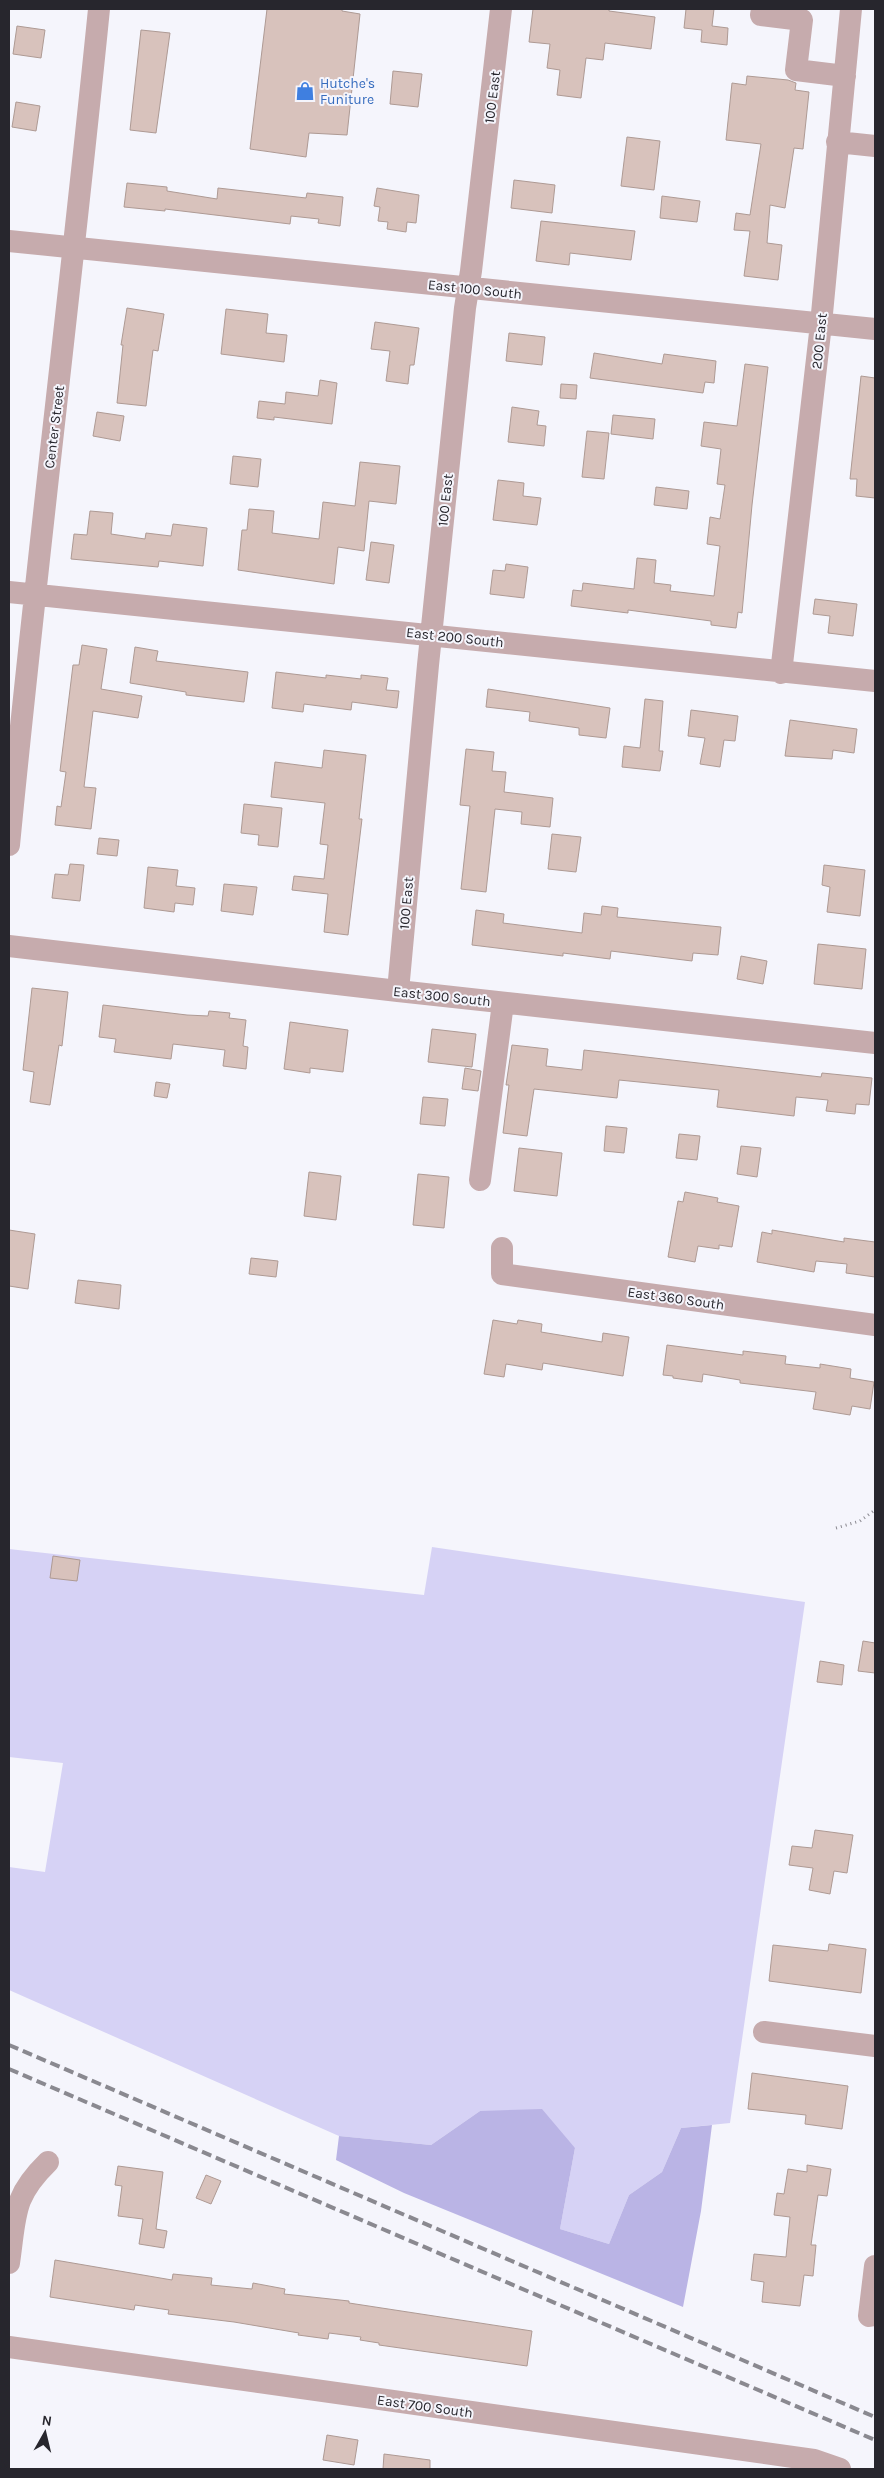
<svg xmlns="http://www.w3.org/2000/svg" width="884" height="2478" viewBox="0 0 884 2478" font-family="Karla,sans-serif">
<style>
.green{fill:#d6d2f5}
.forest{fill:#bab4e5}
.building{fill:#d8c2bc;stroke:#ae9a94}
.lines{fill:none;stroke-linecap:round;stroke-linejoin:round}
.path{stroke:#8a8990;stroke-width:3;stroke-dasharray:1 4;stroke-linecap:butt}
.minor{stroke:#c6abad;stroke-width:22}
.rail{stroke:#8a8990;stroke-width:4;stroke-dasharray:10 5;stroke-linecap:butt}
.labels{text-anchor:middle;stroke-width:4;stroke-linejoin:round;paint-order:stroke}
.shop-label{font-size:14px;fill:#366cbe;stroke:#f5f5fc;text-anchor:start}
.street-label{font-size:14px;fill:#27262d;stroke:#f5f5fc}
</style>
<rect width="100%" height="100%" fill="#f5f5fc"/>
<path class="green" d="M432,1547l373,55 -75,521 -49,5 -19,44 -33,23 -20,49 -49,-15 15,-81 -95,-37 -49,34 -92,-9 -330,-146v-123l36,5 18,-109 -54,-6v-208l415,46z"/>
<path class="forest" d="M542,2109l33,39 -15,81 49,15 20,-49 33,-23 19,-44 31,-3 -11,86 -18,96 -279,-114 -68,-33 3,-24 92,9 49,-34z"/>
<path class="building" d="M267,9h75v2l18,3 -13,121 -38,-2 -3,24 -56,-8z
M533,9h76v2l46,6 -4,32 -46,-6 -2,17 -17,-2 -5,40 -24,-3 3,-25 -13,-2 3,-24 -21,-2z
M686,9h28l-2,17 16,2 -1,17 -26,-3 1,-12 -18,-2z
M17,26l28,4 -4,28 -28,-4z
M141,30l29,3 -14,100 -26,-3z
M393,71l29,3 -4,33 -28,-3z
M747,76l41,4 8,3 -1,7 14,2 -6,57 -9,-1 -9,60 -15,-3 -3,38 15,2 -4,35 -34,-4 6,-45 -16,-1 2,-17 14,2 11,-71 -35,-4 6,-57 14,2z
M16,102l24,4 -4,25 -24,-4z
M627,137l33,4 -6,49 -33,-4z
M514,180l41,5 -3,28 -41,-5z
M127,183l40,4v4l50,8 1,-11 88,10 1,-5 36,4 -3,29 -22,-3 1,-4 -28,-3 -1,8 -125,-15v2l-41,-4z
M377,188l42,7 -3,28 -9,-1 -1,10 -19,-3 1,-7 -10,-1 2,-14 -6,-1z
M662,196l38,5 -3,21 -37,-4z
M541,221l94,10 -4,29 -61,-7 -1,12 -33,-4z
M127,308l37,6 -6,37 -5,-1 -7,56 -29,-3 6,-58h-2z
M226,309l42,5 -2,19 21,2 -3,27 -63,-8z
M375,322l44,6 -5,37h-4l-2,19 -22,-3 4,-30 -19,-2z
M509,333l36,4 -3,28 -36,-4z
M594,353l68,11 2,-10 52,7 -2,22 -9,-1 -2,11 -113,-15z
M745,364l23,3 -16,138 -10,108 -4,-1 -2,16 -25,-3v-4l-83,-11v3l-57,-7 2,-16 9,1 1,-8 51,6 3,-31 19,2 -2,23 17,2 -1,6 44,5 6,-50 -13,-2 3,-27 10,2 5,-34 -8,-1 4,-35 -20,-3 3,-24 33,4z
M861,376l14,2v120l-19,-2 1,-17h-7z
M320,380l17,3 -5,41 -58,-7v3l-17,-2 2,-17 26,3 1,-12 32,4z
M561,384l16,1 -1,14 -16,-1z
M512,407l27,4 -2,14 9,1 -2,20 -36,-4z
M97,412l27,4 -4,25 -27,-5z
M613,415l42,4 -2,20 -42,-5z
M587,431l22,2 -5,46 -22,-2z
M233,456l28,3 -3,28 -28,-3z
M360,462l40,4 -4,38 -27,-3 -5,50 -26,-4 -4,37 -96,-14 4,-40h5l2,-21 25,2 -2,22 47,6 4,-37 32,4z
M498,480l26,3 -1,13 18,2 -4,27 -44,-5z
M656,487l33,4 -2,18 -33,-4z
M90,511l23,2 -2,21 34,5 1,-6 25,3 2,-12 34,4 -4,38 -44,-5 -1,6 -87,-8 3,-25 13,1z
M371,542l23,3 -5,38 -23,-3z
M506,564l22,3 -4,31 -34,-4 3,-24 12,1z
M815,599l42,5 -4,32 -25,-3 2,-17 -17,-2z
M82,645l25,4 -6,40 41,7 -4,22 -45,-7 -9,76 12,1 -5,41 -36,-4 2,-19 4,1 5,-35 -6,-1 13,-106h6z
M135,647l23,4 -2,10 92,11 -4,30 -58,-7v-3l-56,-9z
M276,672l50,6v-3l35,4v-4l27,3 -2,12 13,1 -2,17 -45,-6 -1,8 -47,-6 -1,8 -31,-4z
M488,689l122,19 -4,30 -27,-3v-7l-50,-7 1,-9 -44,-5z
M645,699l18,2 -4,50h4l-3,20 -38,-4 2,-21 16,2z
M691,710l47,6 -3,25 -11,-1 -4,27 -20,-3 5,-26 -17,-2z
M790,720l67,9 -3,24 -21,-3 -1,9 -47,-3z
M466,749l28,3 -2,19 14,1 -2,20 49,6 -3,29 -29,-3 1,-12 -27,-3 -9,83 -25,-3 9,-83 -10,-1z
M324,750l42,5 -7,64h3l-14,116 -24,-3 4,-38 -36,-4 2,-14 30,3 4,-34 -8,-1 5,-41 -54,-6 4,-35 47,6z
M244,804l38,4 -4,39 -20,-2 1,-10 -18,-2z
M552,834l29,3 -5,35 -28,-3z
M99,838l20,2 -2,16 -20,-2z
M70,864l14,1 -4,36 -28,-3 3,-24 13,1z
M824,865l41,5 -5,46 -33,-4 3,-25 -8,-2z
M148,867l30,3 -2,16 19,2 -2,17 -18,-2 -1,9 -30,-4z
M224,884l33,3 -4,28 -32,-4z
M602,906l16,2 -1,9 104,10 -3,28 -25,-2 -1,8 -81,-10 -1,8 -47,-6v3l-91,-11 4,-35 28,4 -1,9 79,10 2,-20 17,2z
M818,944l48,5 -4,40 -48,-5z
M741,956l26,5 -4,23 -26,-5z
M32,988l36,4 -6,54 -3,-1 -9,60 -20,-3 4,-30 -11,-2z
M103,1005l84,10 21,1 1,-5 21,2 -1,5 17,2 -3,26 5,1 -2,22 -23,-3 2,-16 -52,-6 -2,15 -57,-7 2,-13 -17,-2z
M290,1022l58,8 -5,42 -33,-4v5l-26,-4z
M432,1029l44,5 -4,33 -44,-5z
M512,1045l36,4 -2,17 36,4 2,-20 237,27 1,-4 50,5 -3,27 -13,-1 -1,10 -29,-3 2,-11 -32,-3 -2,19 -77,-9 2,-17 -100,-10 -2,18 -83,-9 -7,47 -24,-3 6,-48h-3z
M465,1068l16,3 -3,20 -16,-2z
M156,1082l14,2 -3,14 -13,-2z
M423,1097l25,2 -3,27 -25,-2z
M606,1126l21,2 -3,25 -20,-2z
M679,1134l21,2 -3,24 -21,-2z
M741,1146l20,2 -4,29 -20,-3z
M519,1148l43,5 -5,43 -43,-5z
M309,1172l32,4 -5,44 -32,-4z
M418,1174l31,3 -5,51 -31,-3z
M685,1192l33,6 -1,4 22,4 -7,41 -13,-2v4l-21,-3 -3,16 -27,-5 10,-56 5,1z
M9,1230l26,4 -7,55 -19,-3z
M772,1230l72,12v-4l31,4v35l-29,-4 1,-9 -31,-3 -2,11 -57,-10 5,-30 10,2z
M251,1258l27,3 -2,16 -27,-3z
M78,1280l43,5 -2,24 -44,-6z
M493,1320l24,4 1,-4 24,4 -1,8 61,10 1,-9 26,4 -6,39 -80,-13 -1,7 -36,-6 -2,13 -20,-3z
M667,1345l76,10v-4l43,5 -1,8 35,4v-4l31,5 -1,9 24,4 -4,27 -18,-3 -2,9 -37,-6 3,-17 -76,-9v-3l-37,-6 -1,8 -29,-4v-2l-10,-1z
M53,1556l27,4 -3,21 -27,-3z
M863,1641l12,2v30l-17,-2z
M820,1661l24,4 -2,20 -25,-3z
M815,1830l38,5 -6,38 -13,-2 -4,23 -21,-4 4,-22 -24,-3 3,-19 20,2z
M829,1944l37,5 -5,44 -92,-12 4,-36 55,6z
M752,2073l96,13 -6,43 -37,-5 1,-9 -58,-6z
M807,2165l24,4 -4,27 -9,-1 -7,50h5l-3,31 -9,-1 -4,31 -38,-4 2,-20 -13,-2 3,-26 32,3 4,-40 -16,-2 3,-22 7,1 4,-25 19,3z
M118,2166l45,6 -7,57 11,2 -3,17 -25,-4 4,-25 -25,-3 4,-30 -7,-1z
M206,2175l15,6 -10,23 -15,-6z
M55,2260l117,20 1,-6 39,4 -1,7 41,4 1,-6 32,6 -1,5 65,7v2l183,28 -5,35 -148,-21v-2l-19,-3 1,-3 -32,-4 -1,6 -30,-4 1,-2 -65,-11 -66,-8 1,-4 -34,-5 -1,5 -84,-13z
M327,2435l31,5 -4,25 -31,-5z
M384,2454l46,6v9h-47z"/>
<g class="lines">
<path class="path" d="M836,1528l24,-7 15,-11"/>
<path class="minor" d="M762,9l-1,6 41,5 -6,50 49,6
M837,142l38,4
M9,241l866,88
M9,592l866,89
M781,673l40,-349 30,-315
M9,845c27,-279 62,-557 90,-836
M9,946l389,45 477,52
M398,991l30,-326 37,-357 6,-37 30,-262
M480,1180l23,-177
M502,1248v26l373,51
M764,2032l111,14
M9,2263c7,-48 3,-66 39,-101
M875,2266l-6,50 6,-1
M9,2347l805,113 26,9"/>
<path class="rail" d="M9,2045l866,372
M9,2069l866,371"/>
</g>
<defs>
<g id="shop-bare" transform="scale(1.5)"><path d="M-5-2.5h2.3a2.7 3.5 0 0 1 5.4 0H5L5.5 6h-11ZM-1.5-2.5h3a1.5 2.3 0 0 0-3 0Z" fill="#3f7fe0" stroke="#f5f5fc" stroke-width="2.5" paint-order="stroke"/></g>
</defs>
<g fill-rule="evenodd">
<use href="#shop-bare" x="305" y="91"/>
</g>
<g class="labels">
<g class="shop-label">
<text x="320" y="88">Hutche's<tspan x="320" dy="16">Funiture</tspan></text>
</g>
<g class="street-label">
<text transform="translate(492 97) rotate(-83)" y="5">100 East</text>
<text transform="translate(475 289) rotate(6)" y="5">East 100 South</text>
<text transform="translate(819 341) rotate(-84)" y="5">200 East</text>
<text transform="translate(54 427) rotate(-83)" y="5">Center Street</text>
<text transform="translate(445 500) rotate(-84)" y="5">100 East</text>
<text transform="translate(455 637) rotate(6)" y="5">East 200 South</text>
<text transform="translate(406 903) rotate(-85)" y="5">100 East</text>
<text transform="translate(442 996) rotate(6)" y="5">East 300 South</text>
<text transform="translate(676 1298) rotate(8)" y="5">East 360 South</text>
<text transform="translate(425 2406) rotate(8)" y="5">East 700 South</text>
</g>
</g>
<rect width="884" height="2478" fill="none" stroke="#27262d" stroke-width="20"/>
<g transform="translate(45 2433) rotate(8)" stroke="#f5f5fc" stroke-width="4" paint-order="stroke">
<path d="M0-4L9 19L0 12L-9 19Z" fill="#27262d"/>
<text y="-8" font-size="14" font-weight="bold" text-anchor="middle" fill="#27262d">N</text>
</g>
</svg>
